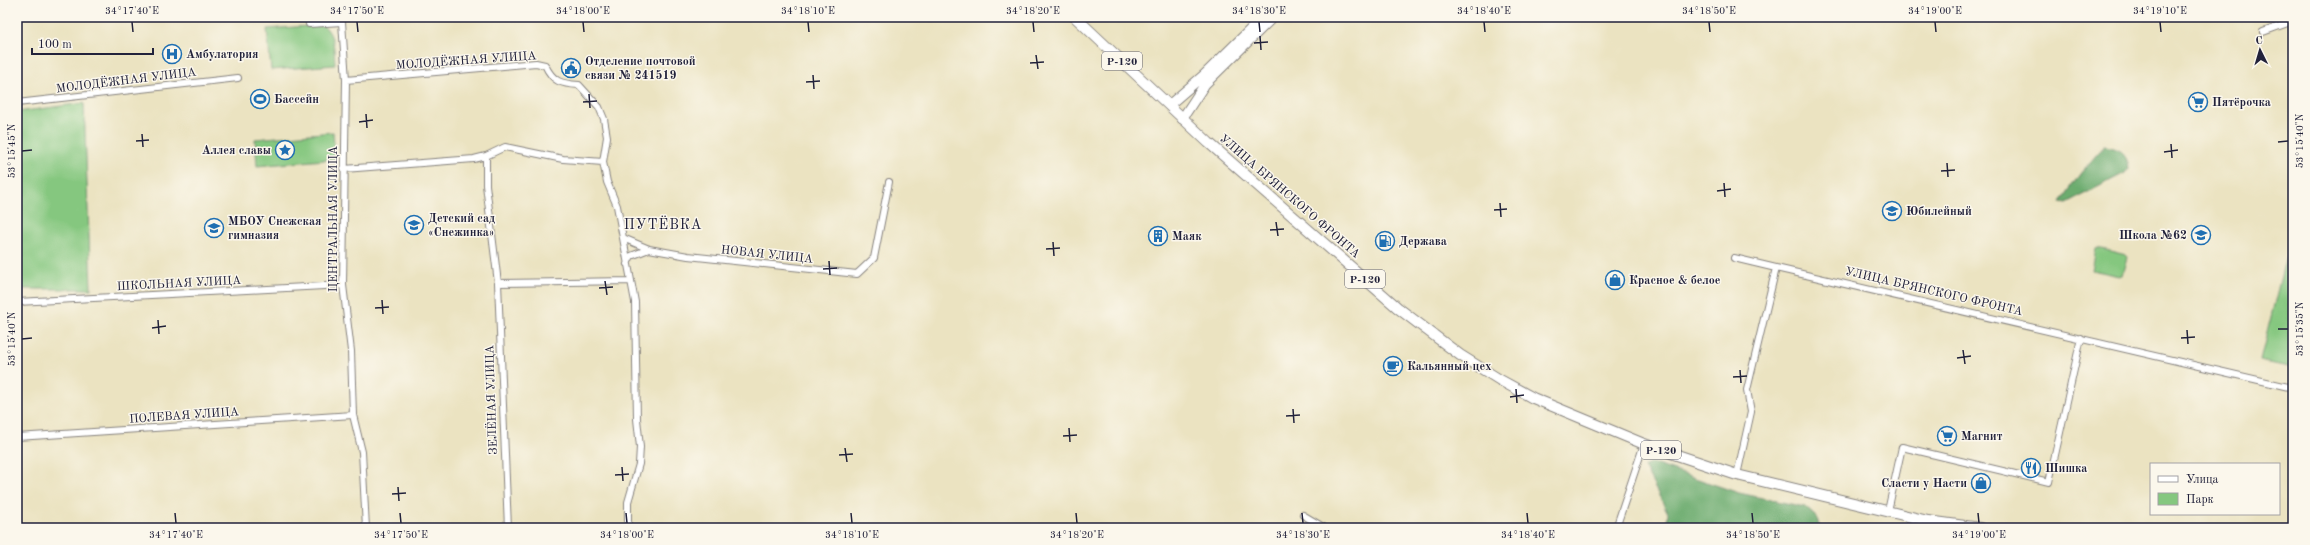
<svg xmlns="http://www.w3.org/2000/svg" width="2310" height="545" viewBox="0 0 2310 545" font-family="'Old Standard TT',serif">
<style>
.green{fill:#85c77f;stroke:#54745d}
.forest{fill:#6cac6e;stroke:#476754}
.lines{fill:none;stroke-linecap:round;stroke-linejoin:round}
.street-casing{stroke:#86827e;stroke-width:8}
.secondary-casing{stroke:#86827e;stroke-width:11}
.primary-casing{stroke:#86827e;stroke-width:12}
.street{stroke:#fff;stroke-width:6}
.secondary{stroke:#fff;stroke-width:9}
.primary{stroke:#fff;stroke-width:10}
.ticks{fill:none;stroke:#22223b;stroke-width:1.5}
.labels{text-anchor:middle;stroke-width:3;stroke-linejoin:round;paint-order:stroke}
.shield{fill:#fbf7ec;stroke:#636270;stroke-width:1}
.shield-label{font-size:11px;font-weight:bold;fill:#22223b}
.poi-label{font-size:12px;font-weight:bold;fill:#22223b;stroke:#fbf7ec;text-anchor:start}
.street-label{font-size:12px;fill:#22223b;stroke:#fbf7ec}
.quarter-label{font-size:14px;letter-spacing:1px;fill:#22223b;stroke:#fbf7ec}
.neatline{fill:none;stroke:#22223b;stroke-width:1.5}
.ticks-label{font-size:10px;text-anchor:middle;fill:#22223b}
</style>
<rect width="100%" height="100%" fill="#fbf7ec"/>
<filter id="ink" filterUnits="userSpaceOnUse"><feTurbulence type="fractalNoise" baseFrequency=".025" numOctaves="2"/><feDisplacementMap in="SourceGraphic" scale="8" xChannelSelector="R" yChannelSelector="G"/><feConvolveMatrix kernelMatrix="1 2 1 2 8 2 1 2 1" color-interpolation-filters="sRGB"/></filter>
<filter id="wash" filterUnits="userSpaceOnUse"><feTurbulence type="fractalNoise" baseFrequency=".012" numOctaves="4" result="noise"/><feDisplacementMap in="SourceGraphic" scale="16" xChannelSelector="R" yChannelSelector="G"/><feGaussianBlur stdDeviation="0.9" result="paint"/><feColorMatrix in="noise" values="0 0 0 0 0 0 0 0 0 0 0 0 0 0 0 0 0 1.4 0 .05"/><feComposite in="paint" operator="in"/></filter>
<g filter="url(#wash)">
<rect width="100%" height="100%" fill="#ebe3c1"/>
<path class="green" d="M323,25c12,10 11,25 12,40l-64,5 -4,-41z
M84,103l7,186h-74v-177z
M333,132l2,27 -78,7 -2,-27z
M2098,248l28,7 2,2 -5,18 -3,1 -28,-6 4,-21z
M2287,252l6,1v115l-33,-7z"/>
<path class="forest" d="M2104,146c14,2 23,7 25,22l-4,5 -58,30 -6,-1 19,-28z
M1651,463l88,30 66,14 11,10 4,11h-154l2,-15 -24,-46z"/>
</g>
<g filter="url(#ink)">
<g class="lines">
<g class="street-casing">
<path id="street" d="M308,17l1,7 33,-2 4,58 -3,205 8,66 2,64 9,37 4,76
M2263,32l30,-11
M346,80l190,-17 9,2c8,17 16,19 34,20l20,22 5,12 3,18 -4,25 4,20 10,24 18,96 2,117 3,28 -1,17 -11,38v26
M17,103l221,-25
M486,156v29l12,98 10,245
M344,169l130,-10 12,-3 19,-9 58,12 40,3
M623,238l26,11 39,7 169,18 17,-16 15,-76
M1734,258l42,10
M627,264l4,-8 18,-7
M498,283l132,-2
M17,302l326,-17
M17,437l336,-22
M1737,475l14,-63 -4,-22 29,-122 517,120
M1888,511l14,-64 147,35 32,-144
M1303,515l22,13
M1616,528l28,-84"/>
</g>
<g class="secondary-casing">
<path id="secondary" d="M1169,105l35,-30 59,-58
M1182,119l23,-35 68,-67"/>
</g>
<g class="primary-casing">
<path id="primary" d="M1075,17l134,126 189,165 62,47 40,25 33,18 111,46 93,31 191,46 52,7"/>
</g>
<use href="#street" class="street"/>
<use href="#secondary" class="secondary"/>
<use href="#primary" class="primary"/>
</g>
</g>
<path class="ticks" d="M132,22l1,10M357,22l1,10M583,22l1,10M808,22l1,10M1033,22l1,10M1259,22l1,10M1484,22l1,10M1709,22l1,10M1935,22l1,10M2160,22l1,10M1260,36l1,14M1254,43l14,-1M1036,55l2,14M1030,63l14,-1M813,75l1,14M806,82l14,-1M589,94l1,14M583,102l14,-1M366,114l1,14M359,122l14,-2M142,134l1,13M136,141l13,-1M2278,142l10,-1M2171,144l1,14M22,151l10,-1M2164,152l14,-2M1947,163l1,14M1941,171l14,-1M1724,183l1,14M1717,191l14,-2M1500,203l1,14M1494,210l13,-1M1276,222l2,14M1270,230l14,-1M1053,242l1,14M1046,249l14,-1M829,261l1,14M823,269l14,-1M605,281l2,14M599,288l14,-1M382,300l1,14M375,308l14,-1M158,320l1,14M152,328l14,-2M2278,329h10M2187,330l1,14M2181,338l14,-1M22,339l10,-1M1963,350l2,14M1957,358l14,-2M1740,370l1,13M1733,377l14,-1M1516,389l1,14M1510,397l14,-2M1293,409l1,14M1286,416l14,-1M1069,428l1,14M1063,436l14,-1M845,448l2,14M839,455l14,-1M622,467l1,14M615,475l14,-1M398,487l1,14M392,494l14,-1M175,513l1,10M400,513l1,10M626,513l1,10M851,513l1,10M1076,513l1,10M1302,513l1,10M1527,513l1,10M1752,513l1,10M1978,513l1,10"/>
<defs>
<g id="hospital-ring" transform="scale(1)"><circle r="9.5" fill="#fbf7ec" stroke="#1f6fb2" stroke-width="1.5"/><path d="M-5-5h3v3.5h4V-5h3V5h-3V1.5h-4V5h-3Z" fill="#1f6fb2"/></g>
<g id="civic-ring" transform="scale(1)"><circle r="9.5" fill="#fbf7ec" stroke="#1f6fb2" stroke-width="1.5"/><path d="M-.6-6.5H3V-4.5H.6V-3L4-1V1h2V6H-6V1h2V-1L-.6-3ZM-1.2 2.5V6h2.4V2.5Z" fill="#1f6fb2"/></g>
<g id="stadium-ring" transform="scale(1)"><circle r="9.5" fill="#fbf7ec" stroke="#1f6fb2" stroke-width="1.5"/><path d="M0-5a6.5 5 0 1 0 0 10a6.5 5 0 1 0 0-10ZM-3.5-1.8h7v3.6h-7Z" fill="#1f6fb2"/></g>
<g id="supermarket-ring" transform="scale(1)"><circle r="9.5" fill="#fbf7ec" stroke="#1f6fb2" stroke-width="1.5"/><path d="M-6-5.5h2.5l.6 2H6L4.5 2H-2.5L-4.4-4H-6ZM-1.5 3.2a1.3 1.3 0 1 0 .1 0ZM3 3.2a1.3 1.3 0 1 0 .1 0Z" fill="#1f6fb2"/></g>
<g id="sight-ring" transform="scale(1)"><circle r="9.5" fill="#fbf7ec" stroke="#1f6fb2" stroke-width="1.5"/><path d="M0-6L1.8-2.2L6-1.7L2.9 1.2L3.7 5.4L0 3.3L-3.7 5.4L-2.9 1.2L-6-1.7L-1.8-2.2Z" fill="#1f6fb2"/></g>
<g id="school-ring" transform="scale(1)"><circle r="9.5" fill="#fbf7ec" stroke="#1f6fb2" stroke-width="1.5"/><path d="M0-5L7-2L0 1L-7-2ZM-4 1L0 2.5L4 1V4Q0 6-4 4Z" fill="#1f6fb2"/></g>
<g id="building-ring" transform="scale(1)"><circle r="9.5" fill="#fbf7ec" stroke="#1f6fb2" stroke-width="1.5"/><path d="M-4-6H4V6H1V3H-1V6H-4ZM-2.5-4.3h1.7v1.8h-1.7ZM.8-4.3h1.7v1.8H.8ZM-2.5-1h1.7V.8h-1.7ZM.8-1h1.7V.8H.8Z" fill="#1f6fb2"/></g>
<g id="fuel-ring" transform="scale(1)"><circle r="9.5" fill="#fbf7ec" stroke="#1f6fb2" stroke-width="1.5"/><path d="M-5.5-6h7V0h2V4h1.3V-2.5L3-4.5l.8-.8L6-3V5H2.5V1h-1V6h-7ZM-4.2-4.7v3.2H.2V-4.7Z" fill="#1f6fb2"/></g>
<g id="shop-ring" transform="scale(1)"><circle r="9.5" fill="#fbf7ec" stroke="#1f6fb2" stroke-width="1.5"/><path d="M-5-2.5h2.3a2.7 3.5 0 0 1 5.4 0H5L5.5 6h-11ZM-1.5-2.5h3a1.5 2.3 0 0 0-3 0Z" fill="#1f6fb2"/></g>
<g id="cafe-ring" transform="scale(1)"><circle r="9.5" fill="#fbf7ec" stroke="#1f6fb2" stroke-width="1.5"/><path d="M-5.5-4.5H6V0H3Q3 3.5 0 3.5H-2.5Q-5.5 3.5-5.5 0ZM3-3.2v2h1.7v-2ZM-6 4.5H4V6H-6Z" fill="#1f6fb2"/></g>
<g id="restaurant-ring" transform="scale(1)"><circle r="9.5" fill="#fbf7ec" stroke="#1f6fb2" stroke-width="1.5"/><path d="M-5-6h1v4h1v-4h1v4h1v-4h1v5L-1.5 .5V6h-2V.5L-5-1ZM5-6V6H3V1.5H1.5Q1.5-4 5-6Z" fill="#1f6fb2"/></g>
</defs>
<g fill-rule="evenodd">
<use href="#hospital-ring" x="172" y="54"/>
<use href="#civic-ring" x="571" y="68"/>
<use href="#stadium-ring" x="260" y="99"/>
<use href="#supermarket-ring" x="2198" y="102"/>
<use href="#sight-ring" x="285" y="150"/>
<use href="#school-ring" x="1892" y="211"/>
<use href="#school-ring" x="414" y="225"/>
<use href="#school-ring" x="214" y="228"/>
<use href="#school-ring" x="2201" y="235"/>
<use href="#building-ring" x="1158" y="236"/>
<use href="#fuel-ring" x="1385" y="241"/>
<use href="#shop-ring" x="1615" y="280"/>
<use href="#cafe-ring" x="1393" y="366"/>
<use href="#supermarket-ring" x="1947" y="436"/>
<use href="#restaurant-ring" x="2031" y="468"/>
<use href="#shop-ring" x="1981" y="483"/>
</g>
<g class="labels">
<g class="shield">
<rect x="1102" y="52" width="40" height="18" rx="3"/>
<rect x="1345" y="270" width="40" height="18" rx="3"/>
<rect x="1641" y="441" width="40" height="18" rx="3"/>
</g>
<g class="shield-label">
<text x="1122" y="65">Р-120</text>
<text x="1365" y="283">Р-120</text>
<text x="1661" y="454">Р-120</text>
</g>
<g class="poi-label">
<text x="186" y="58">Амбулатория</text>
<text x="585" y="65">Отделение почтовой<tspan x="585" dy="14">связи № 241519</tspan></text>
<text x="274" y="103">Бассейн</text>
<text x="2212" y="106">Пятёрочка</text>
<text x="271" y="154" text-anchor="end">Аллея славы</text>
<text x="1906" y="215">Юбилейный</text>
<text x="428" y="222">Детский сад<tspan x="428" dy="14">«Снежинка»</tspan></text>
<text x="228" y="225">МБОУ Снежская<tspan x="228" dy="14">гимназия</tspan></text>
<text x="2187" y="239" text-anchor="end">Школа №62</text>
<text x="1172" y="240">Маяк</text>
<text x="1399" y="245">Держава</text>
<text x="1629" y="284">Красное &amp; белое</text>
<text x="1407" y="370">Кальянный цех</text>
<text x="1961" y="440">Магнит</text>
<text x="2045" y="472">Шишка</text>
<text x="1967" y="487" text-anchor="end">Сласти у Насти</text>
</g>
<g class="street-label">
<text transform="translate(466 60) rotate(-4)" y="4">МОЛОДЁЖНАЯ УЛИЦА</text>
<text transform="translate(126 80) rotate(-7)" y="4">МОЛОДЁЖНАЯ УЛИЦА</text>
<text transform="translate(1290 196) rotate(41)" y="4">УЛИЦА БРЯНСКОГО ФРОНТА</text>
<text transform="translate(333 219) rotate(-90)" y="4">ЦЕНТРАЛЬНАЯ УЛИЦА</text>
<text transform="translate(767 254) rotate(6)" y="4">НОВАЯ УЛИЦА</text>
<text transform="translate(179 283) rotate(-3)" y="4">ШКОЛЬНАЯ УЛИЦА</text>
<text transform="translate(1934 291) rotate(13)" y="4">УЛИЦА БРЯНСКОГО ФРОНТА</text>
<text transform="translate(491 400) rotate(-92)" y="4">ЗЕЛЁНАЯ УЛИЦА</text>
<text transform="translate(184 415) rotate(-4)" y="4">ПОЛЕВАЯ УЛИЦА</text>
</g>
<g class="quarter-label">
<text x="663" y="229">ПУТЁВКА</text>
</g>
</g>
<rect width="2310" height="545" fill="none" stroke="#fbf7ec" stroke-width="44"/>
<rect x="2150" y="463" width="130" height="52" fill="#fbf7ec" stroke="#a4a2a5"/>
<rect x="2158" y="476" width="20" height="6" fill="#ffffff" stroke="#a4a2a5"/>
<text x="2186" y="483" font-size="12" fill="#22223b">Улица</text>
<rect x="2158" y="493" width="20" height="12" fill="#85c77f" stroke="#a4a2a5"/>
<text x="2186" y="503" font-size="12" fill="#22223b">Парк</text>
<g transform="translate(2260 50) rotate(355)" stroke="#fbf7ec" stroke-width="3" paint-order="stroke">
<path d="M0-3L7 15L0 10L-7 15Z" fill="#22223b"/>
<text y="-6" font-size="11" font-weight="bold" text-anchor="middle" fill="#22223b">С</text>
</g>
<path d="M32 48v6h121v-6" fill="none" stroke="#22223b" stroke-width="2"/>
<text x="38" y="48" font-size="12" fill="#22223b" stroke="#fbf7ec" stroke-width="3" paint-order="stroke">100 m</text>
<rect x="22" y="22" width="2266" height="501" class="neatline"/>
<g class="ticks-label">
<text x="132" y="14">34°17'40"E</text>
<text x="357" y="14">34°17'50"E</text>
<text x="583" y="14">34°18'00"E</text>
<text x="808" y="14">34°18'10"E</text>
<text x="1033" y="14">34°18'20"E</text>
<text x="1259" y="14">34°18'30"E</text>
<text x="1484" y="14">34°18'40"E</text>
<text x="1709" y="14">34°18'50"E</text>
<text x="1935" y="14">34°19'00"E</text>
<text x="2160" y="14">34°19'10"E</text>
<text transform="translate(2299 141) rotate(-90)" y="4">53°15'40"N</text>
<text transform="translate(11 151) rotate(-90)" y="4">53°15'45"N</text>
<text transform="translate(2299 329) rotate(-90)" y="4">53°15'35"N</text>
<text transform="translate(11 339) rotate(-90)" y="4">53°15'40"N</text>
<text x="176" y="538">34°17'40"E</text>
<text x="401" y="538">34°17'50"E</text>
<text x="627" y="538">34°18'00"E</text>
<text x="852" y="538">34°18'10"E</text>
<text x="1077" y="538">34°18'20"E</text>
<text x="1303" y="538">34°18'30"E</text>
<text x="1528" y="538">34°18'40"E</text>
<text x="1753" y="538">34°18'50"E</text>
<text x="1979" y="538">34°19'00"E</text>
</g>
</svg>
